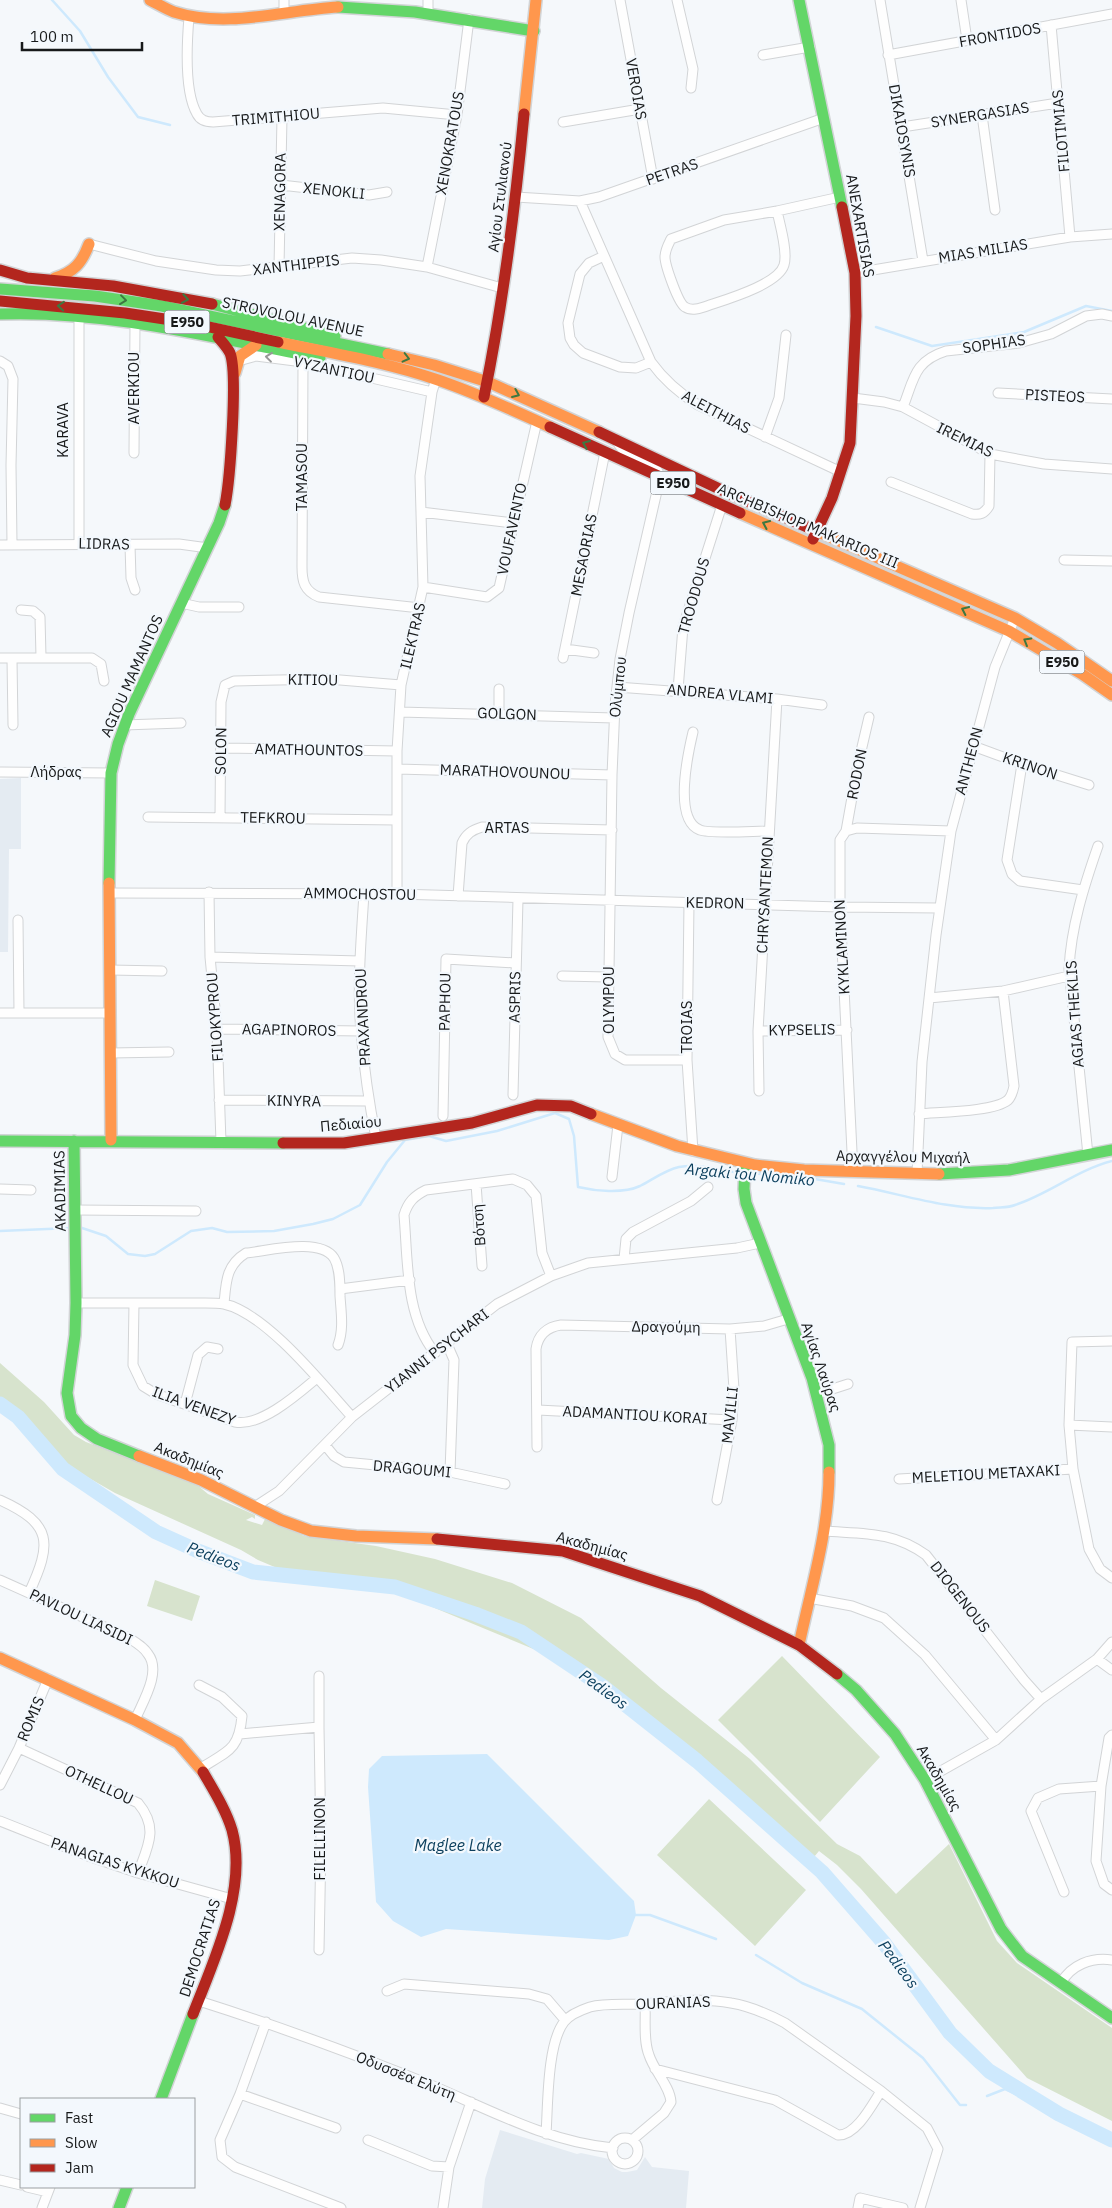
<svg xmlns="http://www.w3.org/2000/svg" width="1112" height="2208" viewBox="0 0 1112 2208" font-family="'IBM Plex Sans',sans-serif">
<style>
.built{fill:#e4ebf2}
.green{fill:#d7e3cd}
.water{fill:#cee9fd}
.lines{fill:none;stroke-linecap:round;stroke-linejoin:round}
.stream{stroke:#cee9fd;stroke-width:2.5}
.river{stroke:#cee9fd;stroke-width:15}
.street-casing{stroke:#d2d4d6;stroke-width:11}
.fast-casing{stroke:#d2d4d6;stroke-width:14}
.slow-casing{stroke:#d2d4d6;stroke-width:14}
.jam-casing{stroke:#d2d4d6;stroke-width:14}
.street{stroke:#fefefe;stroke-width:9}
.fast{stroke:#63d668;stroke-width:11}
.slow{stroke:#ff974d;stroke-width:11}
.jam{stroke:#b3261e;stroke-width:11}
.oneway{stroke:#3d7841}
.oneway2{stroke:#969797}
.labels{text-anchor:middle;stroke-width:4.5;stroke-linejoin:round;paint-order:stroke}
.shield{fill:#f3f8fd;stroke:#595c5e;stroke-width:1}
.shield-label{font-size:14px;font-weight:bold;fill:#17191a}
.street-label{font-size:15px;fill:#17191a;stroke:#f3f8fd}
.water-label{font-size:16px;font-style:italic;fill:#0d405e;stroke:#f3f8fd}
</style>
<rect width="100%" height="100%" fill="#f5f8fb"/>
<path class="built" d="M21,778v71h-12l-1,103h-8v-173z
M500,2130l77,24 4,-1 28,6 5,9 8,4h5l10,-2 8,-13 7,10 37,4 -3,37h-204l3,-29z"/>
<path class="green" d="M0,1363l44,39 30,33 12,7 110,42 12,10 47,21v4l-3,-2 -6,3 16,5 4,-8 38,19 72,10 59,13 77,24 69,35 80,70 89,71 87,85 23,12 36,38 53,-50 48,97 20,22 95,65v93l-85,-43 -166,-189 -24,-24 -18,-14 -5,6 -139,-119 -73,-57 -59,-28 -166,-69 -100,-16 -19,-8 -17,-10 -126,-57 -47,-27 -49,-46 -19,-11z
M155,1580l45,16 -8,25 -45,-15z
M782,1656l98,101 -60,65 -102,-102z
M709,1799l97,91 -51,56 -98,-91z"/>
<path class="water" d="M487,1754l147,147 2,14 -8,21 -19,4 -163,-11 -25,8 -28,-16 -17,-19 -8,-115 1,-18 13,-13z"/>
<g class="lines">
<path class="stream" d="M52,0l28,31 28,46 30,40 32,8
M876,327l56,19 92,-14 62,-26 26,5
M749,1173l60,5 35,6
M858,1186c44,8 89,24 135,22 7,-1 15,0 22,-3 34,-11 62,-35 97,-44
M79,1227l27,9 22,18 17,2 10,-2 36,-23 21,-3 15,4 47,-1 39,-7 20,-5 27,-14 27,-43 18,-22 24,-4 17,5 51,-10 58,-18 14,6 5,17 4,51c17,4 45,7 62,-1 12,-6 25,-16 39,-19 21,-4 41,4 62,6
M0,1231l71,-3
M636,1915h14l66,24
M756,1955l46,28 60,26 61,49 37,47h6
M987,2096l18,-7 54,25"/>
<path class="river" d="M0,1404l18,13 45,52 93,63 42,19 55,21 142,15 80,27 46,18 81,54 95,75 125,111 62,71 66,90 39,38 70,43 53,26"/>
<g class="street-casing">
<path id="street" d="M620,0l33,179
M677,0l16,69 -2,19
M880,0l43,261
M961,0l6,40
M428,12v-12
M284,13v-13
M189,17c-2,24 -5,75 8,97 3,6 9,8 16,8l170,-14 74,7
M1051,25l19,212
M763,55l47,-8
M888,55l224,-41
M982,115l13,95
M563,122l77,-13
M902,127l156,-24
M281,185l88,10 18,-3
M516,197l64,4 19,-4 225,-79
M580,201l71,161c13,18 28,31 47,43l143,67
M777,211c3,14 11,41 7,54 -6,20 -60,35 -80,42 -6,2 -13,4 -19,0 -7,-4 -20,-42 -20,-50 0,-7 3,-12 6,-18l53,-19 53,-9 63,-14
M89,244l67,17 60,9 24,1 112,-13 29,2 46,7 75,21
M604,256l-15,7 -9,11 -12,49 2,15 4,7 9,8 37,14 16,1 15,-6
M279,267l3,-150
M427,267l30,-152 12,-96
M855,273l215,-36 42,-3
M242,360l14,-4 47,6 129,30
M0,361l8,5 5,13 -2,86 1,79
M303,362l-1,205c0,14 2,24 17,30l101,11
M998,393l114,6
M853,398l31,4 19,5 87,47 54,10 68,5
M903,407c11,-28 11,-46 43,-56l73,-8 32,-9 35,-18 16,-2 10,2
M765,437l14,-39 7,-63
M618,443c8,17 40,15 42,35l-31,135 -9,46 -5,46 -3,70 -4,262 7,17 10,6h62
M134,453l1,-130
M891,482l81,32c8,1 12,0 17,-8l1,-52
M421,512l92,11
M79,544v-227
M0,545l179,-1 29,4
M130,545l1,33 4,12
M1064,560l48,1
M423,587l64,10 12,-9 38,-167
M181,603l18,4h40
M21,610l12,1 7,6 1,40
M565,649l29,4
M0,658h92l9,6 3,17
M563,658l42,-206
M12,659l1,66
M617,687l160,12 45,6
M678,690l5,-63 39,-122
M400,712l214,6
M499,713v-24
M124,725l57,-2
M693,732c-5,21 -20,88 7,98 10,4 54,1 69,1
M973,746l49,18 67,21
M221,748l176,3
M1022,764l-15,96 5,14 8,7 63,9
M398,769l214,6
M0,772l111,1
M148,817l249,3
M220,818l1,-116 4,-17 9,-4 94,-2 73,6
M846,831l12,-67 11,-47
M209,892l1,65 7,72 4,113
M109,893l288,1 443,13 99,1
M364,894c-3,46 -7,93 -3,138 3,36 8,71 15,106
M397,894v-143l4,-66 22,-98 -3,-111 12,-84 4,-13
M458,896l4,-53c4,-9 10,-13 20,-16l130,3
M689,903l-2,157 6,91
M18,920l1,93
M210,957l150,4
M110,970l52,1
M562,976l46,1
M929,998l74,-7 66,-15
M0,1013h110
M217,1029l144,2
M758,1031l89,-1
M110,1053l59,-1
M759,1091l-1,-60 19,-332
M513,1095l5,-196
M219,1100l150,1
M919,1114c20,-2 75,-2 89,-14 4,-4 5,-9 6,-14l-11,-95
M443,1116l3,-157 70,4
M1088,1155l-19,-186c2,-42 15,-83 29,-123
M853,1172l-13,-265v-67l6,-9 11,-3 94,3
M917,1174l5,-112 14,-127 15,-104 44,-164 20,-49
M612,1177l6,-52
M476,1184l6,82
M0,1189l31,1
M75,1210l121,1
M624,1259l2,-20 7,-7 58,-31 17,-14
M340,1289l70,-9
M76,1303h129c6,0 13,0 19,1 42,9 99,81 128,113
M134,1303l-1,62 10,21 13,8 79,28c26,5 63,-28 82,-44
M224,1304c2,-22 2,-39 22,-51 22,-2 74,-16 88,5 6,10 6,26 6,38 1,16 4,33 -2,49
M1112,1341l-40,1 -3,83 4,44 16,80 11,20 12,9
M447,1344l7,16 -4,112
M435,1353c-30,-37 -27,-93 -31,-138 4,-13 10,-19 22,-25l87,-11 14,6 9,11 6,57 9,23
M817,1394l31,-10
M185,1404l13,-49 9,-8 11,2
M538,1410l194,10
M1069,1425l43,2
M325,1445l9,11 10,6 106,10 55,12
M537,1447l-1,-98c2,-14 11,-22 25,-24l169,4 34,-3 24,-7
M899,1479l174,-10
M0,1500c53,24 52,43 29,93
M717,1500l15,-80 2,-31 -4,-60
M256,1506l23,-15 73,-74 145,-113 54,-28 37,-13 149,-15 23,-5
M824,1531c40,3 68,0 102,24l98,125 17,19
M0,1580l127,57c8,5 16,9 21,17 14,18 -6,49 -13,66
M809,1598l43,8 32,12 41,37 71,85
M1097,1659l15,11
M199,1685l23,12 20,19c-3,34 -14,35 -41,52
M319,1727v-51
M240,1734l79,-7 2,117 -2,106
M1112,1735l-3,3 -8,48 -5,75 8,23 8,6
M19,1748l119,55c21,25 10,43 0,70
M925,1780l71,-40 45,-41 56,-40 15,-17
M0,1785l19,-37 29,-69
M0,1821l88,35 50,17 94,26
M1064,1892l-33,-81 7,-13 21,-9 42,-3
M1061,1983c10,-18 30,-26 51,-23
M387,1991l17,-7 125,10 18,5 18,21
M199,2001c79,25 155,53 232,84 59,25 117,57 182,63
M266,2022l-26,72 -20,46 2,17 13,10 106,41
M655,2069l120,31 63,35c18,1 34,-30 43,-44
M240,2094l96,34
M0,2108l21,6
M546,2134c2,-29 1,-90 18,-112 6,-8 17,-12 26,-15 15,-4 34,-2 50,-3 31,-2 60,-7 91,-1 18,3 37,11 54,20l96,68 46,37 11,21 -18,59
M612 2151a13 13 0 1 1 26 0a13 13 0 1 1-26 0Z
M368,2140l64,26 17,1
M632,2140l32,-27 7,-11c-1,-16 -17,-31 -22,-47 -6,-15 -3,-35 -4,-51
M0,2180l21,5
M27,2187l21,5
M42,2208l8,-21
M443,2208l6,-41 22,-65
M858,2208l2,-10 43,10"/>
</g>
<g class="fast-casing">
<path id="fast" d="M799,0l43,207
M338,7l77,5 119,19
M0,289l95,7 67,10 226,48
M212,304l123,32
M0,314c107,-4 215,24 320,44
M109,883l2,-110 7,-29 11,-30 90,-191 6,-18
M0,1141l283,2
M74,1141l2,162 -1,32 -8,58 4,23 10,12 16,11 42,17
M745,1164l-1,25 2,14 66,175 17,67v27
M939,1174l70,-4 103,-20
M837,1674l19,16 39,44 30,46 76,149 21,27 90,62
M161,2099l32,-85
M119,2208l8,-21"/>
</g>
<g class="slow-casing">
<path id="slow" d="M150,0c8,4 16,9 24,12 53,17 110,-2 164,-5
M524,114l12,-114
M55,278c19,-6 27,-15 34,-34
M278,342c53,11 108,20 160,38 38,13 75,30 112,47
M388,354l46,11 54,17 111,50
M235,373l5,-17 16,-11
M740,513l269,118 73,43 30,21
M807,527l208,91 42,25 55,38
M109,883l2,257
M591,1114l86,32 78,19 49,5 135,4
M139,1456l62,24 80,40 30,11 45,5 81,3
M799,1645c12,-57 30,-114 30,-173
M0,1658l135,62 43,23 25,29"/>
</g>
<g class="jam-casing">
<path id="jam" d="M0,270l27,8 86,8 99,18
M0,301l125,12 66,10 87,19
M218,337c4,5 9,10 12,16 8,20 0,127 -5,152
M484,397c19,-93 31,-188 40,-283
M550,427l190,86
M599,432l129,61 79,34
M813,539l19,-41 18,-55 6,-127 -1,-43 -13,-66
M283,1143h61l128,-20 65,-18 34,1 20,8
M437,1539l126,12 137,45 99,49 38,29
M193,2014c21,-54 55,-125 39,-184 -6,-20 -18,-39 -29,-58"/>
</g>
<use href="#street" class="street"/>
<use href="#fast" class="fast"/>
<use href="#slow" class="slow"/>
<use href="#jam" class="jam"/>
</g>
<defs><path id="oneway-chevron" d="M-2-3.5L2.5 0L-2 3.5" fill="none" stroke-width="1.6" stroke-linecap="round" stroke-linejoin="round" transform="scale(1.25)"/></defs>
<g class="oneway">
<use href="#oneway-chevron" transform="translate(185 299) rotate(10)"/>
<use href="#oneway-chevron" transform="translate(123 300) rotate(7)"/>
<use href="#oneway-chevron" transform="translate(61 306) rotate(-175)"/>
<use href="#oneway-chevron" transform="translate(406 358) rotate(14)"/>
<use href="#oneway-chevron" transform="translate(516 394) rotate(23)"/>
<use href="#oneway-chevron" transform="translate(586 444) rotate(-156)"/>
<use href="#oneway-chevron" transform="translate(766 524) rotate(-156)"/>
<use href="#oneway-chevron" transform="translate(965 610) rotate(-155)"/>
<use href="#oneway-chevron" transform="translate(1027 641) rotate(-150)"/>
</g>
<use class="oneway2" href="#oneway-chevron" transform="translate(269 357) rotate(-173)"/>
<g class="labels">
<g class="shield">
<rect x="164.5" y="310.5" width="45" height="23" rx="4"/>
<rect x="650.5" y="471.5" width="45" height="23" rx="4"/>
<rect x="1039.5" y="650.5" width="45" height="23" rx="4"/>
</g>
<g class="shield-label">
<text x="187" y="327">E950</text>
<text x="673" y="488">E950</text>
<text x="1062" y="667">E950</text>
</g>
<g class="street-label">
<text transform="translate(1000 35) rotate(-10)" y="5">FRONTIDOS</text>
<text transform="translate(636 89) rotate(80)" y="5">VEROIAS</text>
<text transform="translate(980 115) rotate(-9)" y="5">SYNERGASIAS</text>
<text transform="translate(276 117) rotate(-5)" y="5">TRIMITHIOU</text>
<text transform="translate(902 131) rotate(80)" y="5">DIKAIOSYNIS</text>
<text transform="translate(1061 131) rotate(-95)" y="5">FILOTIMIAS</text>
<text transform="translate(450 143) rotate(-80)" y="5">XENOKRATOUS</text>
<text transform="translate(672 172) rotate(-19)" y="5">PETRAS</text>
<text transform="translate(334 191) rotate(6)" y="5">XENOKLI</text>
<text transform="translate(280 192) rotate(-89)" y="5">XENAGORA</text>
<text transform="translate(500 197) rotate(-83)" y="5">Αγίου Στυλιανού</text>
<text transform="translate(860 226) rotate(80)" y="5">ANEXARTISIAS</text>
<text transform="translate(983 251) rotate(-9)" y="5">MIAS MILIAS</text>
<text transform="translate(296 265) rotate(-7)" y="5">XANTHIPPIS</text>
<text transform="translate(293 317) rotate(12)" y="5">STROVOLOU AVENUE</text>
<text transform="translate(994 344) rotate(-8)" y="5">SOPHIAS</text>
<text transform="translate(334 370) rotate(12)" y="5">VYZANTIOU</text>
<text transform="translate(134 388) rotate(-90)" y="5">AVERKIOU</text>
<text transform="translate(1055 396) rotate(3)" y="5">PISTEOS</text>
<text transform="translate(716 412) rotate(28)" y="5">ALEITHIAS</text>
<text transform="translate(63 430) rotate(-90)" y="5">KARAVA</text>
<text transform="translate(965 440) rotate(26)" y="5">IREMIAS</text>
<text transform="translate(302 477) rotate(-90)" y="5">TAMASOU</text>
<text transform="translate(808 526) rotate(23)" y="5">ARCHBISHOP MAKARIOS III</text>
<text transform="translate(512 529) rotate(-78)" y="5">VOUFAVENTO</text>
<text transform="translate(104 544) rotate(1)" y="5">LIDRAS</text>
<text transform="translate(584 555) rotate(-79)" y="5">MESAORIAS</text>
<text transform="translate(694 596) rotate(-74)" y="5">TROODOUS</text>
<text transform="translate(413 636) rotate(-77)" y="5">ILEKTRAS</text>
<text transform="translate(132 676) rotate(-66)" y="5">AGIOU MAMANTOS</text>
<text transform="translate(313 680) rotate(1)" y="5">KITIOU</text>
<text transform="translate(618 687) rotate(-84)" y="5">Ολύμπου</text>
<text transform="translate(720 694) rotate(5)" y="5">ANDREA VLAMI</text>
<text transform="translate(507 714) rotate(2)" y="5">GOLGON</text>
<text transform="translate(309 750) rotate(1)" y="5">AMATHOUNTOS</text>
<text transform="translate(221 751) rotate(-89)" y="5">SOLON</text>
<text transform="translate(969 761) rotate(-75)" y="5">ANTHEON</text>
<text transform="translate(1030 766) rotate(19)" y="5">KRINON</text>
<text x="56" y="777">Λήδρας</text>
<text transform="translate(505 772) rotate(2)" y="5">MARATHOVOUNOU</text>
<text transform="translate(857 774) rotate(-79)" y="5">RODON</text>
<text transform="translate(273 818) rotate(1)" y="5">TEFKROU</text>
<text x="507" y="833">ARTAS</text>
<text transform="translate(360 894) rotate(1)" y="5">AMMOCHOSTOU</text>
<text transform="translate(765 895) rotate(-87)" y="5">CHRYSANTEMON</text>
<text transform="translate(715 903) rotate(1)" y="5">KEDRON</text>
<text transform="translate(842 947) rotate(-93)" y="5">KYKLAMINON</text>
<text transform="translate(515 997) rotate(-89)" y="5">ASPRIS</text>
<text transform="translate(609 1000) rotate(-90)" y="5">OLYMPOU</text>
<text transform="translate(445 1002) rotate(-89)" y="5">PAPHOU</text>
<text transform="translate(1075 1014) rotate(-94)" y="5">AGIAS THEKLIS</text>
<text transform="translate(215 1017) rotate(-94)" y="5">FILOKYPROU</text>
<text transform="translate(363 1017) rotate(-93)" y="5">PRAXANDROU</text>
<text transform="translate(687 1027) rotate(-90)" y="5">TROIAS</text>
<text transform="translate(289 1030) rotate(1)" y="5">AGAPINOROS</text>
<text transform="translate(802 1030) rotate(-1)" y="5">KYPSELIS</text>
<text transform="translate(294 1101) rotate(1)" y="5">KINYRA</text>
<text transform="translate(351 1124) rotate(-5)" y="5">Πεδιαίου</text>
<text transform="translate(903 1157) rotate(1)" y="5">Αρχαγγέλου Μιχαήλ</text>
<text transform="translate(60 1191) rotate(-91)" y="5">AKADIMIAS</text>
<text transform="translate(479 1225) rotate(-94)" y="5">Βότση</text>
<text transform="translate(666 1327) rotate(1)" y="5">Δραγούμη</text>
<text transform="translate(437 1351) rotate(-38)" y="5">YIANNI PSYCHARI</text>
<text transform="translate(821 1367) rotate(71)" y="5">Αγίας Λαύρας</text>
<text transform="translate(194 1406) rotate(20)" y="5">ILIA VENEZY</text>
<text transform="translate(635 1415) rotate(3)" y="5">ADAMANTIOU KORAI</text>
<text transform="translate(730 1415) rotate(-84)" y="5">MAVILLI</text>
<text transform="translate(189 1460) rotate(22)" y="5">Ακαδημίας</text>
<text transform="translate(412 1469) rotate(5)" y="5">DRAGOUMI</text>
<text transform="translate(986 1474) rotate(-3)" y="5">MELETIOU METAXAKI</text>
<text transform="translate(592 1546) rotate(15)" y="5">Ακαδημίας</text>
<text transform="translate(960 1597) rotate(52)" y="5">DIOGENOUS</text>
<text transform="translate(81 1617) rotate(25)" y="5">PAVLOU LIASIDI</text>
<text transform="translate(31 1719) rotate(-67)" y="5">ROMIS</text>
<text transform="translate(939 1778) rotate(60)" y="5">Ακαδημίας</text>
<text transform="translate(99 1785) rotate(25)" y="5">OTHELLOU</text>
<text transform="translate(320 1839) rotate(-90)" y="5">FILELLINON</text>
<text transform="translate(115 1863) rotate(18)" y="5">PANAGIAS KYKKOU</text>
<text transform="translate(200 1948) rotate(-72)" y="5">DEMOCRATIAS</text>
<text transform="translate(673 2003) rotate(-2)" y="5">OURANIAS</text>
<text transform="translate(406 2076) rotate(22)" y="5">Οδυσσέα Ελύτη</text>
</g>
<g class="water-label">
<text transform="translate(750 1174) rotate(5)" y="6">Argaki tou Nomiko</text>
<text transform="translate(214 1556) rotate(21)" y="6">Pedieos</text>
<text transform="translate(604 1689) rotate(36)" y="6">Pedieos</text>
<text x="458" y="1851">Maglee Lake</text>
<text transform="translate(899 1964) rotate(53)" y="6">Pedieos</text>
</g>
</g>
<rect x="20" y="2098" width="175" height="90" fill="#f3f8fd" stroke="#9b9fa2"/>
<rect x="30" y="2114" width="25" height="8" fill="#63d668" stroke="#9b9fa2"/>
<text x="65" y="2123" font-size="15" fill="#17191a">Fast</text>
<rect x="30" y="2139" width="25" height="8" fill="#ff974d" stroke="#9b9fa2"/>
<text x="65" y="2148" font-size="15" fill="#17191a">Slow</text>
<rect x="30" y="2164" width="25" height="8" fill="#b3261e" stroke="#9b9fa2"/>
<text x="65" y="2173" font-size="15" fill="#17191a">Jam</text>
<path d="M22 42v8h120v-8" fill="none" stroke="#17191a" stroke-width="2.5"/>
<text x="30" y="42" font-size="15" fill="#17191a" stroke="#f3f8fd" stroke-width="4" paint-order="stroke">100 m</text>
</svg>
